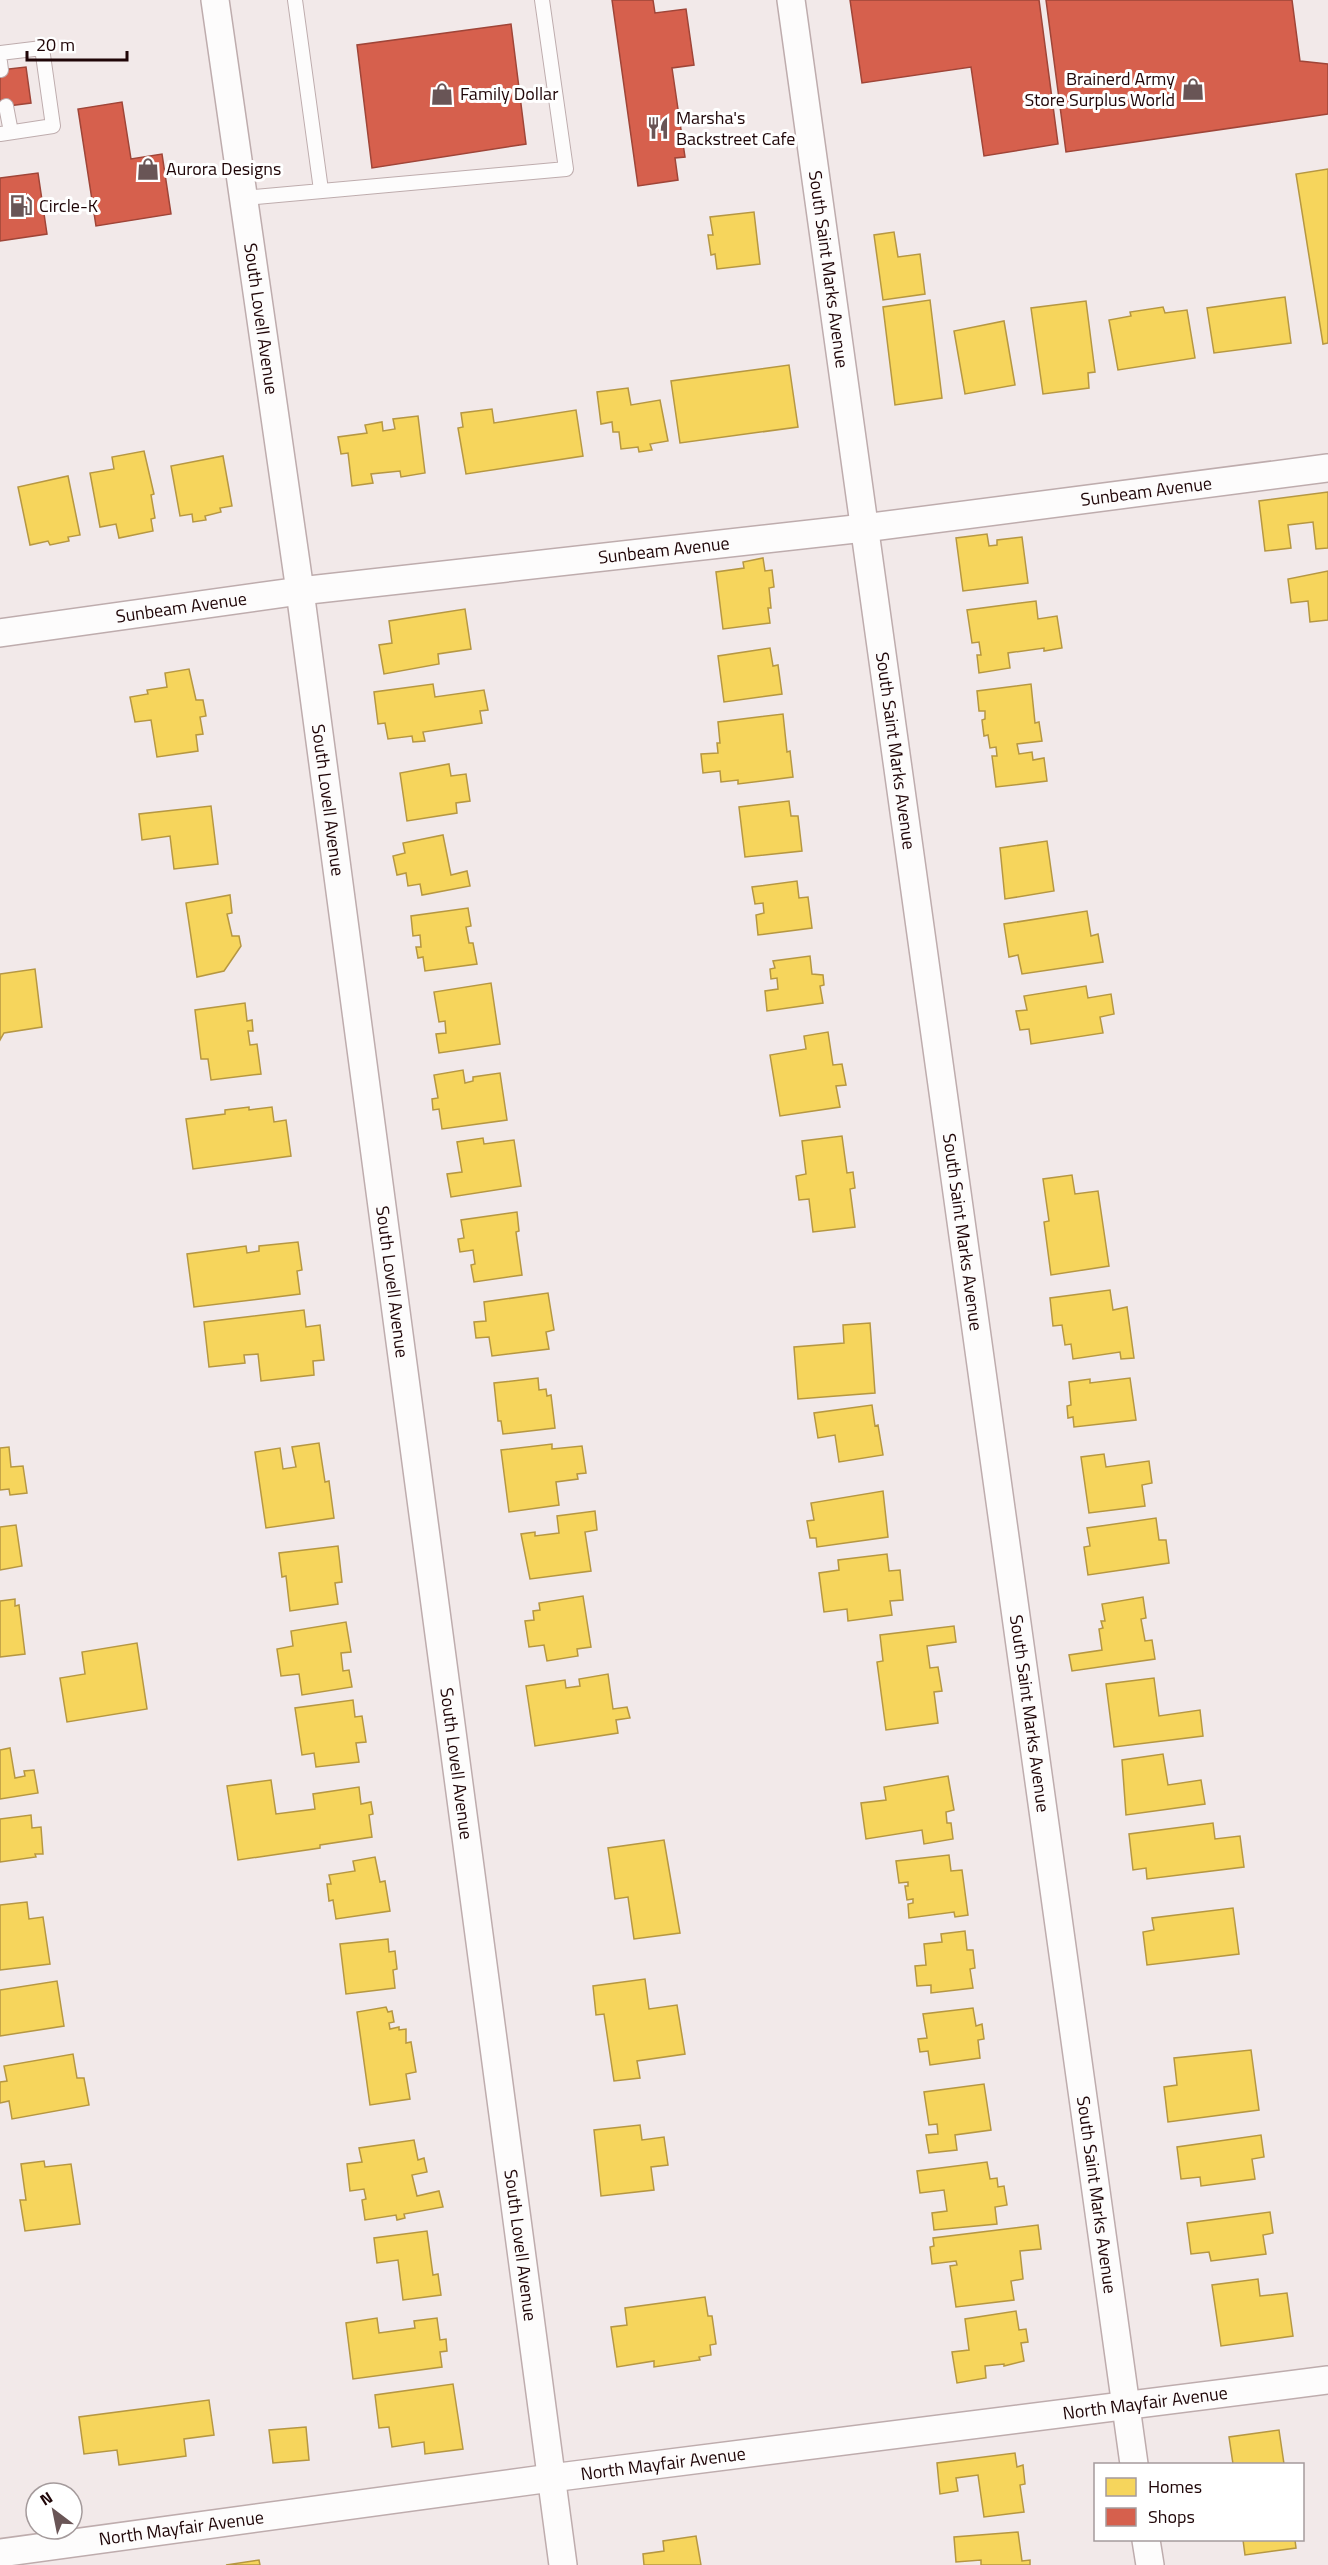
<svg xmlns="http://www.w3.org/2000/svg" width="1328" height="2565" viewBox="0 0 1328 2565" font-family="'Titillium Web',sans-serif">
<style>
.homes{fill:#f6d55c;stroke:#b69742;stroke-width:1.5}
.shops{fill:#d6604d;stroke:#9f4538;stroke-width:1.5}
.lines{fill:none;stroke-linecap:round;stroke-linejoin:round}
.lane-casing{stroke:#beacad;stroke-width:16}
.street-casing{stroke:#beacad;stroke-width:30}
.lane{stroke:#fdfcfc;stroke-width:14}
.street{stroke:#fdfcfc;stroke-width:27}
.labels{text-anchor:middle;stroke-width:6;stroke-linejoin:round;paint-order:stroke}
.poi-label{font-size:18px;fill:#1f0507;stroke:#fff;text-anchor:start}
.street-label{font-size:18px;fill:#1f0507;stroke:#fff}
</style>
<rect width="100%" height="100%" fill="#f2e9e9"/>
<path class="homes" d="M1328,169v174l-5,1 -27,-170z
M754,212l6,52 -43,5 -2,-15 -4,1 -3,-20h5l-3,-18z
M894,232l4,25 22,-3 5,40 -42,6 -9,-65z
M1285,297l6,46 -77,10 -7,-45z
M930,300l12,98 -47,7 -12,-98z
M1086,301l9,71 -7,1 1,15 -46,6 -12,-86z
M1163,307l2,6 22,-3 8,48 -77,12 -9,-50 22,-4 -1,-4z
M1004,321l11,64 -50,9 -11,-63z
M789,365l9,62 -118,16 -9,-62z
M628,388l3,17 29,-5 8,41 -18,3 2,6 -13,2 -1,-5 -17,2 -2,-17h-6l-1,-10 -11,2 -4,-32z
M492,409l2,14 82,-13 7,46 -117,18 -8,-46 5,-1 -2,-14z
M418,416l7,57 -24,4 -1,-6 -29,3 2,9 -21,3 -4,-33 -7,1 -3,-17 29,-4 -2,-8 17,-3 1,9 12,-2 -2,-10z
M144,451l10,43 -3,1 4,23 -4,1 2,12 -34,7 -3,-14 -16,3 -10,-54 24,-4 -2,-12z
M223,456l9,50 -12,2 1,4 -16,4 1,4 -13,2 -1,-8 -12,2 -9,-50z
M68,476l12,59 -12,2 1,4 -19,4 -2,-4 -18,4 -12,-58z
M1328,492v56l-12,1 -3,-27 -25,3 3,23 -26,3 -6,-50z
M987,534l2,12 8,-1v-5l25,-3 6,46 -65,8 -7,-53z
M763,558l2,13 7,-1 2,17 -5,1 2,20h-3l2,15 -47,6 -7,-57 28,-4 -1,-6z
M1328,571v49l-18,2 -2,-21 -17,2 -3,-24z
M1036,601l2,18 19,-3 5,32 -18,3v-3l-36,5 2,15 -31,5 -2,-18h4l-2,-13 -7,1 -5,-33z
M465,609l6,40 -33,5 1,10 -55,10 -5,-29 13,-2 -3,-22z
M770,648l3,18 5,-1 4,29 -58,8 -6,-46z
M189,669l7,31h7l3,16 -6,1 3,17 -7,1 2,16 -41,6 -6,-37 -16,2 -5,-25 18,-3 -1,-4 20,-3 -2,-14z
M433,684l2,13 49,-7 4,20 -8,1 2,12 -59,9 2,9 -12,1 -1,-6 -24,3 -3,-16 -7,1 -4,-32z
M1031,684l4,39 4,-1 3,19 -25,3 2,10 13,-2 1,8 11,-2 3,23 -51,6 -4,-31h5l-1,-9 -6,1 -2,-13 -4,1 -2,-16 3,-1v-8h-6l-2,-20z
M783,714l4,38 3,-1 3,26 -55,7v-4l-17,2 -1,-11 -17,2 -2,-19 17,-1 -1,-10h3l-2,-21z
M449,764l2,12 15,-2 4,27 -14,2 1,10 -50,8 -7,-48z
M789,801l2,15h7l4,35 -57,6 -6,-50z
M211,806l7,58 -44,5 -4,-33 -28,4 -3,-26z
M443,835l8,40 16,-4 3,15 -48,9 -2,-11 -12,2 -2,-13 -9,2 -4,-19 12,-3 -2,-10z
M1047,841l7,50 -49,8 -5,-51z
M797,881l2,17 9,-1 4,31 -54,7 -2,-20 8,-2 -1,-10 -8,1 -3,-17z
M230,895l2,18 -5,1 5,22h7l2,10 -17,25 -27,6 -11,-74z
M468,908l3,18 -5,1 3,16h4l4,21 -52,7 -2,-14 -5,1 -2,-11h5l-1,-12 -7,1 -2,-20z
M1087,911l4,25 7,-2 5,28 -81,12 -4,-19 -9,2 -5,-33z
M810,956l2,18 11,1 1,10 -4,1 3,17 -56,8 -2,-20 13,-2 -1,-11 -6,1 -1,-10 5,-1 -2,-7z
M35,969l7,58 -38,6 -4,7v-66z
M491,983l9,61 -61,9 -3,-19 10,-1 -1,-12 -6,1 -5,-30z
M1086,986l2,12 23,-4 3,20 -14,3 3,16 -72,11 -2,-15 -9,1 -4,-19 11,-1 -3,-14z
M245,1003l2,18 5,-1 1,11h-5l2,14 7,-1 4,30 -50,6 -3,-21h-7l-6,-49z
M828,1032l5,33 9,-1 4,21 -10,1 4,21 -60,9 -10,-61 36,-6 -2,-13z
M463,1070l2,13 8,-2v-4l27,-4 7,47 -65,9 -3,-20 -6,1 -1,-11 6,-1 -4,-23z
M249,1107v3l23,-3 2,15 12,-2 5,36 -98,13 -7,-50 39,-5v-4z
M842,1136l5,37 6,-1 2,16 -5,1 5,38 -42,5 -4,-33 -10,1 -3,-24 10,-2 -4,-33z
M483,1138l1,6 30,-4 7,46 -70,11 -4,-23 15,-2 -5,-30z
M1072,1175l3,19 23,-3 11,75 -58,9 -7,-53 5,-1 -6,-42z
M517,1212l2,19 -3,1 6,43 -48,7 -3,-17 4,-1 -2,-14 -13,2 -2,-13 6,-1 -3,-18z
M298,1242l4,28 -5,1 3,23 -106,13 -7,-53 59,-8 1,7 12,-2v-5z
M1110,1290l3,20 14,-3 7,51 -13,1 -1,-7 -47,7 -2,-15 -6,1 -3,-20 -9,1 -3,-28z
M548,1293l6,37 -8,2 3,17 -57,7 -3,-19 -13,1 -2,-16 12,-1 -2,-19z
M304,1310l2,17 14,-2 4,35 -11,1 1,14 -53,6 -3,-27 -14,1 1,8 -36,4 -5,-45z
M870,1323l5,70 -77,6 -4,-52 50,-4 -1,-18z
M538,1378l1,12 7,-1 1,7 4,-1 4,33 -52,6 -2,-13h-3l-4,-38z
M1130,1378l6,42 -62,7 -1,-10 -5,1 -1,-12 4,-1 -2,-23 21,-3v4z
M872,1405l3,21 3,-1 5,30 -44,7 -4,-27 -17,3 -4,-25z
M319,1443l6,39 4,-1 5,37 -68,10 -11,-76 25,-4 3,21 13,-2 -4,-20z
M552,1444v5l30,-3 4,27 -9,1 1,5 -22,3 3,23 -50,7 -8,-62z
M9,1447l2,20 12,-1 4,27 -17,2 -1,-6 -9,1v-42z
M1104,1454l2,13 43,-6 3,22 -10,2 3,21 -56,7 -8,-56z
M883,1491l5,46 -71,10 -1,-9h-6l-3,-17 7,-1 -3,-17z
M595,1511l2,19 -12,2 6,39 -61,8 -9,-45 14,-2v4l24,-3 -2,-17z
M1156,1518l3,22h7l3,23 -81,12 -4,-28 6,-1 -3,-18z
M16,1525l6,41 -22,4v-43z
M338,1546l4,36 -7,1 3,21 -48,7 -4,-35 -4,1 -3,-24z
M887,1554l2,17 11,-1 3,30 -13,1 2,14 -44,6 -1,-12 -23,3 -5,-39 20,-3 -1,-10z
M583,1596l8,51 -14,2 1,7 -31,5 -3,-16 -15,2 -4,-26 9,-1 -1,-9 7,-1 -1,-7z
M1143,1597l3,21 -5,1 4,22 7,-1 3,19 -83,12 -3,-16 33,-5 -3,-21 4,-1 -2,-7h4l-3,-17z
M15,1599v7l4,-1 6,49 -25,3v-56z
M346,1622l5,30 -10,1 2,18 6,-1 3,17 -50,8 -3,-21 -18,2 -4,-27 16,-3 -2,-15z
M954,1626l2,16 -29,4 3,22 8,-1 4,24 -8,1 4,31 -52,7 -9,-68 6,-1 -3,-26z
M137,1643l10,66 -80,13 -7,-44 25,-4 -3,-22z
M608,1674l5,35 14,-2 3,11 -14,2 2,13 -83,13 -9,-60 39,-6 1,8 14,-2 -1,-7z
M1154,1678l5,38 41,-6 3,26 -89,11 -8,-63z
M353,1700l2,17 7,-1 4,26 -10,1 3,19 -43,5 -2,-14 -12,2 -7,-47z
M10,1748l5,30 10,-2 -1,-5 10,-1 4,23 -38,6v-49z
M1163,1754l5,31 33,-5 4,24 -79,11 -4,-55z
M948,1776l6,34 -8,2 1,11h4l2,16 -29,5 -2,-14 -56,9 -5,-36 25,-3 -2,-13z
M271,1780l5,34 39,-5 -2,-15 46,-7 2,17 10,-2 2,12 -4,1 3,22 -52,8v3l-82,12 -11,-74z
M31,1815l1,13 9,-1 2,27h-8l1,3 -36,5v-43z
M1213,1823l2,16 25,-3 4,31 -97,12 -1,-11 -13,2 -4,-36z
M664,1840l16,93 -46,6 -6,-42 -13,2 -7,-51z
M949,1855l2,16 11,-1 6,45 -13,2 -1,-5 -45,6 -1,-14 5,-1v-4l-6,1 -2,-14h3v-4l-9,1 -3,-22z
M375,1857l5,25 5,-1 5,30 -54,8 -3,-19 -4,1 -2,-17h4l-2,-9 26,-4 -2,-10z
M27,1902l2,17 14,-2 7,47 -50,6v-65z
M1233,1908l6,46 -92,11 -4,-33 11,-2 -2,-12z
M965,1931l2,19h6l2,18 -5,1 3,19 -42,5v-8l-14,1 -2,-20 11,-1 -2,-21 18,-2 -1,-8z
M388,1939l1,13 6,-1 2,18 -4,1 2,18 -49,6 -6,-50z
M645,1979l4,30 28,-4 8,49 -48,7 3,17 -26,3 -10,-67 -8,1 -3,-29z
M57,1981l7,45 -64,10v-46z
M386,2007l2,5 4,-1 2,11 -5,1 1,6 9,-2v3l7,-1v14l5,-1 5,30 -10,2 4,25 -40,6 -13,-93z
M973,2008l3,18 6,-2 2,15 -6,1 2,18 -50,7 -2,-14 -8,1 -2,-13 9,-1 -4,-24z
M1251,2050l8,60 -91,12 -4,-35 13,-2 -3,-27z
M73,2054l4,24h7l5,27 -77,14 -3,-18 -9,2v-21l7,-1 -3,-15z
M984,2084l7,46 -36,5 2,15 -28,3 -3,-18 12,-1 -1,-10 -8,1 -5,-33z
M640,2125l2,15 22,-3 4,28 -17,2 3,23 -53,6 -7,-66z
M1261,2135l3,22 -12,2 3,20 -54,7 -1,-9 -19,2 -4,-32z
M414,2140l4,20 6,-2 3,14 -15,3 5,21 22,-5 4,16 -39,7 1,4 -8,2 -1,-5 -31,5 -3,-20 4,-1 -2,-10 -14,2 -3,-27 15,-2 -3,-14z
M44,2161l1,6 26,-3 9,60 -55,7 -5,-31h6l-5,-36z
M987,2162l3,17 7,-1 1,9 6,-1 3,19 -12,2 2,17 -63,6 -2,-17 15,-2 -3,-21 -24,3 -3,-22z
M1270,2212l3,21 -10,2 3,19 -55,7 -2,-9 -18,2 -4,-31z
M1038,2225l3,24 -21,2 3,28 -12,2 3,19 -58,7 -6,-41 7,-1 -1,-4 -24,3 -2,-17 4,-1 -1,-8z
M427,2231l6,44 5,-1 3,21 -38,5 -5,-40 -21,3 -3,-25z
M1258,2279l2,17 27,-3 6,43 -72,10 -9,-61z
M705,2297l3,19h4l4,28 -6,1 1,10 -12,2 1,3 -46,7v-6l-37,6 -6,-40 16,-2 -2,-17z
M1016,2311l3,19 7,-1 2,13 -7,1 3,18 -20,5v-2l-19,2 1,12 -29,5 -5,-31 17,-2 -4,-31z
M377,2318l2,15 36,-5 -1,-7 23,-3 3,22 6,-1 1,12 -7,1 2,15 -89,12 -7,-56z
M453,2384l10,65 -38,5 -1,-12 -32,5 -3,-20 -10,1 -4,-33z
M209,2400l5,35 -30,4 2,17 -67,9 -2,-15 -33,4 -5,-37z
M306,2427l3,33 -36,3 -4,-33z
M1279,2430l5,34h-51l-4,-27z
M1015,2453l2,14 6,-2 2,19 -5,1 4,27 -40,5 -6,-42 -22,3 2,13 -18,3 -3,-31z
M1018,2532l4,29 8,-1v5h-49v-5l-25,2 -2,-25z
M696,2536l5,29h-57l-1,-11 21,-3 -1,-10z
M1243,2540h52l1,8 -51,7z
M259,2560l1,5h-34z"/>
<path class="shops" d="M612,0h41l2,13 31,-4 8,56 -22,3 13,89 -10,1 3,22 -40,6z
M850,0h189l19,144 -74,12 -13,-89 -109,16z
M1046,0h246l8,61 28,3v50l-262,38z
M511,24l15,120 -154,24 -15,-123z
M26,67l5,36 -31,4v-37z
M122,102l9,57 31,-5 9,60 -75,12 -18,-117z
M38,173l9,61 -47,7v-63z"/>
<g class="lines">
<g class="lane-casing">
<path id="lane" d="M295,0l26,190
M0,53l42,-5 11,78 -53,8
M0,62l1,8
M6,106l5,26
M244,198l322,-29 -24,-169"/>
</g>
<g class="street-casing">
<g id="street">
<path id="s1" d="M215,0l85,591 263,1974"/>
<path id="s2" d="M791,0l343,2464"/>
<path id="s3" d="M0,633l300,-42 564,-63 464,-60"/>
<path d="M1146,2540l4,25"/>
<path id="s4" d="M0,2553l551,-75 777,-98"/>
</g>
</g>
<use href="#lane" class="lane"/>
<use href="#street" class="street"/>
</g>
<defs>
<g id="shop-bare" transform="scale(1.8)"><path d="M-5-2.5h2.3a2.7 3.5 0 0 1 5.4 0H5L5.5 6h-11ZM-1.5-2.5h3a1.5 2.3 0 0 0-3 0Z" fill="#695556" stroke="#fff" stroke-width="2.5" paint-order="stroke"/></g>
<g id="restaurant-bare" transform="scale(1.8)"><path d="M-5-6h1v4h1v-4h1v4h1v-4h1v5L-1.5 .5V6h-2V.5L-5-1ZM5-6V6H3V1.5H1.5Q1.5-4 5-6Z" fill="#695556" stroke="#fff" stroke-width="2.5" paint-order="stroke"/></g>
<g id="fuel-bare" transform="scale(1.8)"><path d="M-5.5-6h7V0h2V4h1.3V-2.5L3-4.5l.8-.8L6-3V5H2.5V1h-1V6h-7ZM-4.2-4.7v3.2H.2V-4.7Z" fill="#695556" stroke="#fff" stroke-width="2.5" paint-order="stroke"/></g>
</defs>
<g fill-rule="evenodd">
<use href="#shop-bare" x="1193" y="89"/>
<use href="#shop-bare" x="442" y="94"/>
<use href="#restaurant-bare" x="658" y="128"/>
<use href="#shop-bare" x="148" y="169"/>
<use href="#fuel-bare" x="21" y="206"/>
</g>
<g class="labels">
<g class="poi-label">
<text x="1175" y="85" text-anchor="end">Brainerd Army<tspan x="1175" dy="21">Store Surplus World</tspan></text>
<text x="460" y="100">Family Dollar</text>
<text x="676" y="124">Marsha's<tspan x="676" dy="21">Backstreet Cafe</tspan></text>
<text x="166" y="175">Aurora Designs</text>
<text x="39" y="212">Circle-K</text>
</g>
<g class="street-label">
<text dy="6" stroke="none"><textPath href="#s2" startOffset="272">South Saint Marks Avenue</textPath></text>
<text dy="6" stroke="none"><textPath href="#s1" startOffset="322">South Lovell Avenue</textPath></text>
<text dy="6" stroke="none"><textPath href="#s3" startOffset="1155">Sunbeam Avenue</textPath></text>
<text dy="6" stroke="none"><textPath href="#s3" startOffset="669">Sunbeam Avenue</textPath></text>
<text dy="6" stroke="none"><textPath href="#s3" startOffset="183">Sunbeam Avenue</textPath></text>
<text dy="6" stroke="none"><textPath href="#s2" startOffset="758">South Saint Marks Avenue</textPath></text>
<text dy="6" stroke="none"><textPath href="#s1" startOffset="808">South Lovell Avenue</textPath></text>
<text dy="6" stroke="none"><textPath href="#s2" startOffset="1244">South Saint Marks Avenue</textPath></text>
<text dy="6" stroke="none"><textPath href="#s1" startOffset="1294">South Lovell Avenue</textPath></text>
<text dy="6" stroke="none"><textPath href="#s2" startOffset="1730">South Saint Marks Avenue</textPath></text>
<text dy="6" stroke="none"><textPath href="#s1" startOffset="1780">South Lovell Avenue</textPath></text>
<text dy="6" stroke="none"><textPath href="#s2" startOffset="2216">South Saint Marks Avenue</textPath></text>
<text dy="6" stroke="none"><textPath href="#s1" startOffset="2266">South Lovell Avenue</textPath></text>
<text dy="6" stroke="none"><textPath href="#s4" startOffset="1155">North Mayfair Avenue</textPath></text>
<text dy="6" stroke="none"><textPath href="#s4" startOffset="669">North Mayfair Avenue</textPath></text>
<text dy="6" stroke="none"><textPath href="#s4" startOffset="183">North Mayfair Avenue</textPath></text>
</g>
</g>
<rect x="1094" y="2463" width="210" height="78" fill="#ffffff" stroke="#a59b9c" stroke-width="1.5"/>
<rect x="1106" y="2478" width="30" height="18" fill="#f6d55c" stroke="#a59b9c" stroke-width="1.5"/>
<text x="1148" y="2493" font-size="18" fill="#1f0507">Homes</text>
<rect x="1106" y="2508" width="30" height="18" fill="#d6604d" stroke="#a59b9c" stroke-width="1.5"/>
<text x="1148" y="2523" font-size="18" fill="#1f0507">Shops</text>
<g transform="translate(54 2511) rotate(328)"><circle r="28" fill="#ffffff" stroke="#a59b9c" stroke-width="1.5"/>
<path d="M0-4.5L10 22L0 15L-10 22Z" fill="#695556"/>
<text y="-9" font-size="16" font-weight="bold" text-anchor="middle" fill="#1f0507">N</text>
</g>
<path d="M27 51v9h100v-9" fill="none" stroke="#1f0507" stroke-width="3"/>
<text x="36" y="51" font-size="18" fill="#1f0507" stroke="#ffffff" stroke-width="4.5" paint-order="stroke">20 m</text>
</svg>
